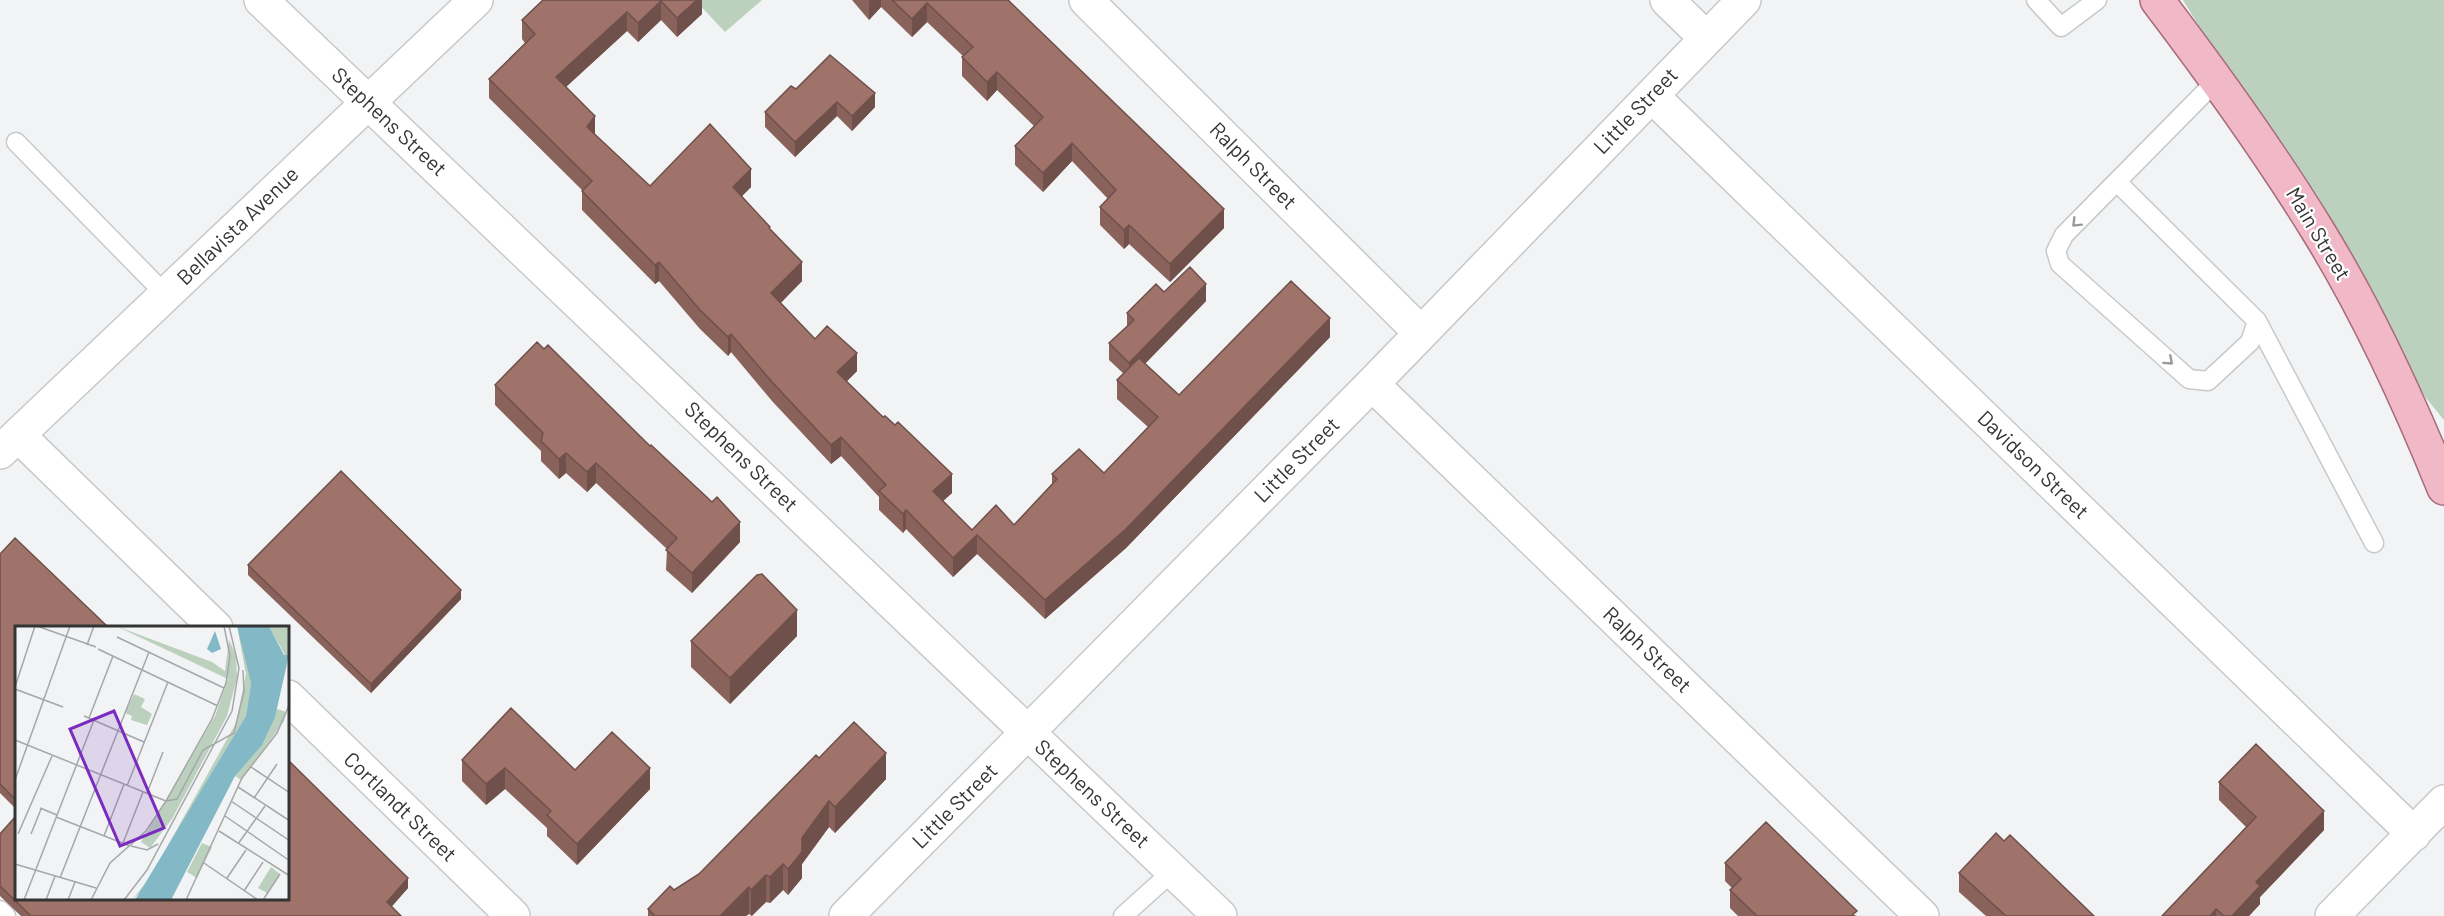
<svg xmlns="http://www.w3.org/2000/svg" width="2444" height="916" viewBox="0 0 2444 916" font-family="Barlow,sans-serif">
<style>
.green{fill:#bbd1bd}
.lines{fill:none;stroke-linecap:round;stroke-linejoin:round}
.lane-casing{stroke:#c7c9ca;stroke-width:21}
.street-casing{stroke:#c7c9ca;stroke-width:36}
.primary-casing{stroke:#a86b7c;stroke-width:36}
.lane{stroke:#fff;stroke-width:18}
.street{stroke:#fff;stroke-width:33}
.primary{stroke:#f1b8c8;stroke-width:33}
.wall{fill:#89625b}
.shaded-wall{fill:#6f504a}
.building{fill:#9f726a;stroke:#6f504a;stroke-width:1.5}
.oneway{stroke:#9a9a9a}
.labels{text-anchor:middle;stroke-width:4.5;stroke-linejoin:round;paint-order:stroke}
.street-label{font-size:21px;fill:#343435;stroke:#fff}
.inset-road{fill:none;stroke:#a5a7a8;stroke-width:1.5}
.view{fill:#7b2cbf;fill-opacity:0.15;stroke:#7b2cbf;stroke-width:3}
.inset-edge{fill:none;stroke:#343435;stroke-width:3}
</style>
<rect width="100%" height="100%" fill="#f1f3f4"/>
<path class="green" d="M695,0h67l-37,32z
M2183,0h261v420l-18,-22z"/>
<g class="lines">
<g class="lane-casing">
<path id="lane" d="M2036,0l25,27 36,-27
M2217,80l-153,155 -8,16 4,13 129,115 19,2 42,-39 7,-21
M16,142l150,153
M2117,182l140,139 117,222
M0,910l6,6
M1123,916l50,-45"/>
</g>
<g class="street-casing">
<path id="street" d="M261,0l959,916
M1086,0l335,333
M1667,0l39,38
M1652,96l762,738
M1372,384l550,532
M18,435l198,193
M0,452l476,-452
M288,697l225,219
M846,916l526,-532 372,-384
M2332,916l112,-114"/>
</g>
<g class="primary-casing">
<path id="primary" d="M2157,0c57,75 112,151 161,231 50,81 90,168 126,257"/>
</g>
<use href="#lane" class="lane"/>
<use href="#street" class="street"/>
<use href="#primary" class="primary"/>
</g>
<path class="wall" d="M543,0h159v14l-25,23 -16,-17 -23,22 -11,-11 -61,56 29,48 55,51 101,1 -9,9 28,34 32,51 -21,22 34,36 42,32 -11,11 106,111 -9,8 29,29 42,-5 38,-41v-10l52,-1 44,-46 -31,-28v-19l7,-6 -15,-14v-17l18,-16v-14l37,-21 42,9 -61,63 34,31 151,-58 -204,211 -81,71 -68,-65 -24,23 -47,-48 -3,4 -24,-23v-13l-38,-41 -10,8 -59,-63 -41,-49 -3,4 -28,-27 -41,-48 -4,3 -73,-74v-20l-93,-92v-19l36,-36 -3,-4v-19z
M852,0h156l216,228 -54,54 -41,-38 -5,5 -24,-24v-18l8,-8 -36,-38 -29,31 -28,-27v-19l19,-20 -37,-36 -10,11 -25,-25v-19l1,-1 -36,-34 -15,15 -31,-30 -12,13z
M796,89l79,18 -23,24 -15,-15 -42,41 -30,-30v-15z
M495,385l245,157 -48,51 -26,-23 1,-21 -71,-66 -9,9 -21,-19 -7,6 -18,-18v-10l-46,-46z
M0,554l16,74v181l-16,-16z
M248,565l213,34 -90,94 -123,-118z
M797,636l-67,68 -39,-37v-26z
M819,758l67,21 -51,54 -6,-6 -27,37v14l-14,17 -5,-5 -13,13 -4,-1 -14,14 -3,-2 -3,2h-98v-7l51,-35z
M462,760l113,10 75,19 -73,76 -30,-29v-8l-42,-39 -19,16 -24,-24z
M2219,782l105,48 -64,67v7l-11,12h-87l84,-89 -27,-27z
M0,834l408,54 -17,19 10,9h-380l-21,-20z
M2004,841l90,75h-108l-27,-24v-19z
M1725,863l132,53h-119l-8,-8v-18l2,-2 -7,-7z"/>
<path class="shaded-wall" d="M697,0h5v14l-25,23v-19z
M871,0h10v7l-12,13v-19z
M661,1v19l-23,22v-19z
M927,3v19l-15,15v-18z
M627,12v19l-71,65v-19z
M997,72v18l-10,11v-19z
M875,93v14l-23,24v-15z
M837,102v14l-42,41v-15z
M595,116v19l-8,-8z
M1072,143v18l-29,31v-19z
M751,169v18l-18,18v-18z
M1224,209v19l-54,54v-18z
M1129,225v19l-5,5v-19z
M659,262v19l-4,3v-19z
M802,262v19l-31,31v-19z
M1206,284v17l-77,79v-17z
M1330,318v19l-204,211 -81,71v-19z
M731,334v18l-3,4v-19z
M857,353v18l-20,20v-19z
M841,437v19l-10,8v-19z
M566,453v20l-7,6v-20z
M596,463v20l-9,9v-20z
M952,474v19l-19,17v-19z
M906,510v19l-3,4v-19z
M740,522v20l-48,51v-20z
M977,535v19l-24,23v-19z
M461,590v9l-90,94v-9z
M797,610v26l-67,68v-26z
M886,753v26l-51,54v-26z
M505,768v21l-19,16v-21z
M650,768v21l-73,76v-21z
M829,801v26l-27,37v14l-14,17v-26l14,-31z
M2324,811v19l-64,67v7l-11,12h-17l24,-34z
M783,864v26l-13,13v-26z
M766,875v27l-15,14v-26z
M408,878v10l-21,24v-10z
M749,887v27l-3,2h-26z
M2216,909v7h-6z"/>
<path class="building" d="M543,0h154l-20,18 -16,-17 -23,22 -11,-11 -71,65 39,39 -8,11 63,59 60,-62 41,45 -18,18 37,40 -1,1 33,34 -31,31 44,46 12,-13 30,27 -20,19 46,45 2,-1 10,9 3,-3 54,52 -19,17 39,39 24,-25 18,20 43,-46 -5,-5 27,-25 25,24 54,-56 -41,-37 22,-22 40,37 112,-114 39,37 -204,211 -81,71 -68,-65 -24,23 -47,-48 -3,4 -24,-23 7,-6 -45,-48 -10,8 -59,-63 -41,-48 -3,3 -28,-27 -41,-48 -4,3 -73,-74 10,-10 -103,-102 46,-45 -13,-14z
M892,0h116l216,209 -54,55 -41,-39 -5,5 -24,-23 16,-17 -44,-47 -29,30 -28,-27 28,-29 -46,-45 -10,10 -25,-25 11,-10 -46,-44 -15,16z
M830,55l45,38 -23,23 -15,-14 -42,40 -30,-30 26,-26 5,3z
M1190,267l16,17 -77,79 -20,-20 25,-23 -7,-7 29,-29 8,8z
M537,342l7,7 4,-4 102,101 1,-1 61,57 5,-5 23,25 -48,51 -26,-23 11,-12 -81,-75 -9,9 -21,-19 -7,6 -18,-18 2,-8 -48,-48z
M341,471l120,119 -90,94 -123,-119z
M15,538l94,90h-93v172l-16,-16v-230z
M762,574l35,36 -67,68 -39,-37 66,-66z
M511,708l64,62 37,-38 38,36 -73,76 -30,-29 4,-4 -46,-43 -19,16 -24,-24z
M854,722l32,31 -51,54 -6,-6 -27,37v14l-14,17 -5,-5 -13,13 -4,-2 -15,15 -2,-3 -29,29h-65l-7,-7 22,-23 4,4 25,-16 117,-119 3,3z
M2256,744l68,67 -68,71 4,4 -28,30h-8l-8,-7 -6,7h-48l94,-99 -37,-35z
M288,760l120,118 -21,24 14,14h-370l-31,-30v-52l16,-18v84h272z
M1766,822l91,89 -6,5h-94l-27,-26 11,-11 -16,-16z
M1996,833l8,8 6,-6 84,81h-88l-47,-43z"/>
<defs><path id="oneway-chevron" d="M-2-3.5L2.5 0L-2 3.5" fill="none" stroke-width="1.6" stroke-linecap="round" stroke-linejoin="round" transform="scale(1.5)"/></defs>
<g class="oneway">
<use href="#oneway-chevron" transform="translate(2076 223) rotate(135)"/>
<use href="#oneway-chevron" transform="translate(2169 361) rotate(42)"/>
</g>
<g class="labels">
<g class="street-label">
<text transform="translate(1636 111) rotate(-46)" y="7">Little Street</text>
<text transform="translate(389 122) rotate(43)" y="7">Stephens Street</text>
<text transform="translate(1253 166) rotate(45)" y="7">Ralph Street</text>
<text transform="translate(238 226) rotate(-44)" y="7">Bellavista Avenue</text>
<text transform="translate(2318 234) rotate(59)" y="7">Main Street</text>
<text transform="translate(741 457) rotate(44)" y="7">Stephens Street</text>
<text transform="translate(1297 460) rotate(-45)" y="7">Little Street</text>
<text transform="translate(2033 465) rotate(44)" y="7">Davidson Street</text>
<text transform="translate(1647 650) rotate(44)" y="7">Ralph Street</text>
<text transform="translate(1092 794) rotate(43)" y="7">Stephens Street</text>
<text transform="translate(955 806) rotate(-45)" y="7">Little Street</text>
<text transform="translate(400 807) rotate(44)" y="7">Cortlandt Street</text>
</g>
</g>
<g transform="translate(15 626)">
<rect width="274" height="274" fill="#f1f3f4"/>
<path d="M101,0l96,36 13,9 4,-31 7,15 1,23 -10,38 -55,103 -22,29 -9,-6 74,-126 13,-37zM222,0l10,31 4,26 -5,33 -98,169 -16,15 19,-24 85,-153 10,-49zM254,0h20v29h-4zM119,68l11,5 -4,8 11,7 -5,11 -16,-5 1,-4 -7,-3zM262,83l9,3 -2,9 -43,59 -6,-4zM187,217l10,4 -15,31 -10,-6zM256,241l9,7 -13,19 -9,-5z" fill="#bbd1bd"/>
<path d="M222,0h32l15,29h5l-14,62 -13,28 -27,31 -64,124h-36l111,-184 5,-33zM200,5l6,18 -9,4 -5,-4z" fill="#83b8c7"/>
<path class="inset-road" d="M22,0l59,21M102,11l107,51M72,19l7,-19M83,23l120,57M0,61l20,-61M0,63l48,18M69,90l60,26M74,92l24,-62M0,114l151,61 46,-82 14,-36 4,-27 -6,-30M236,141l39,26M0,154l55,-154M112,160l41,-104M223,161l52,34M132,167l16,-41M239,172l23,-34M151,175l11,-2 26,-49 31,-17 10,-42 -1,-21M216,175l59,40M25,182l17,7M210,190l65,45M41,191l74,29M204,205l71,45M3,208l34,-78M16,208l10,-25M89,210l20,-52M108,217l20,-51M223,218l27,-38M116,220l16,4 11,-6M189,237l54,37M0,238l81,24M45,252l89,-226M212,252l19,-28M229,265l19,-29M9,274l70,-180M31,274l9,-24M53,274l7,-18M76,274l19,-37 36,-32 20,-30M109,274l23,-30 85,-159 7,-43 -10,-42M171,274l56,-122 35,-45 13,-30M248,274l17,-26"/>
<path class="view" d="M99,85l50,117 -44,18 -50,-117z"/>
<rect width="274" height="274" class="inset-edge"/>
</g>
</svg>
